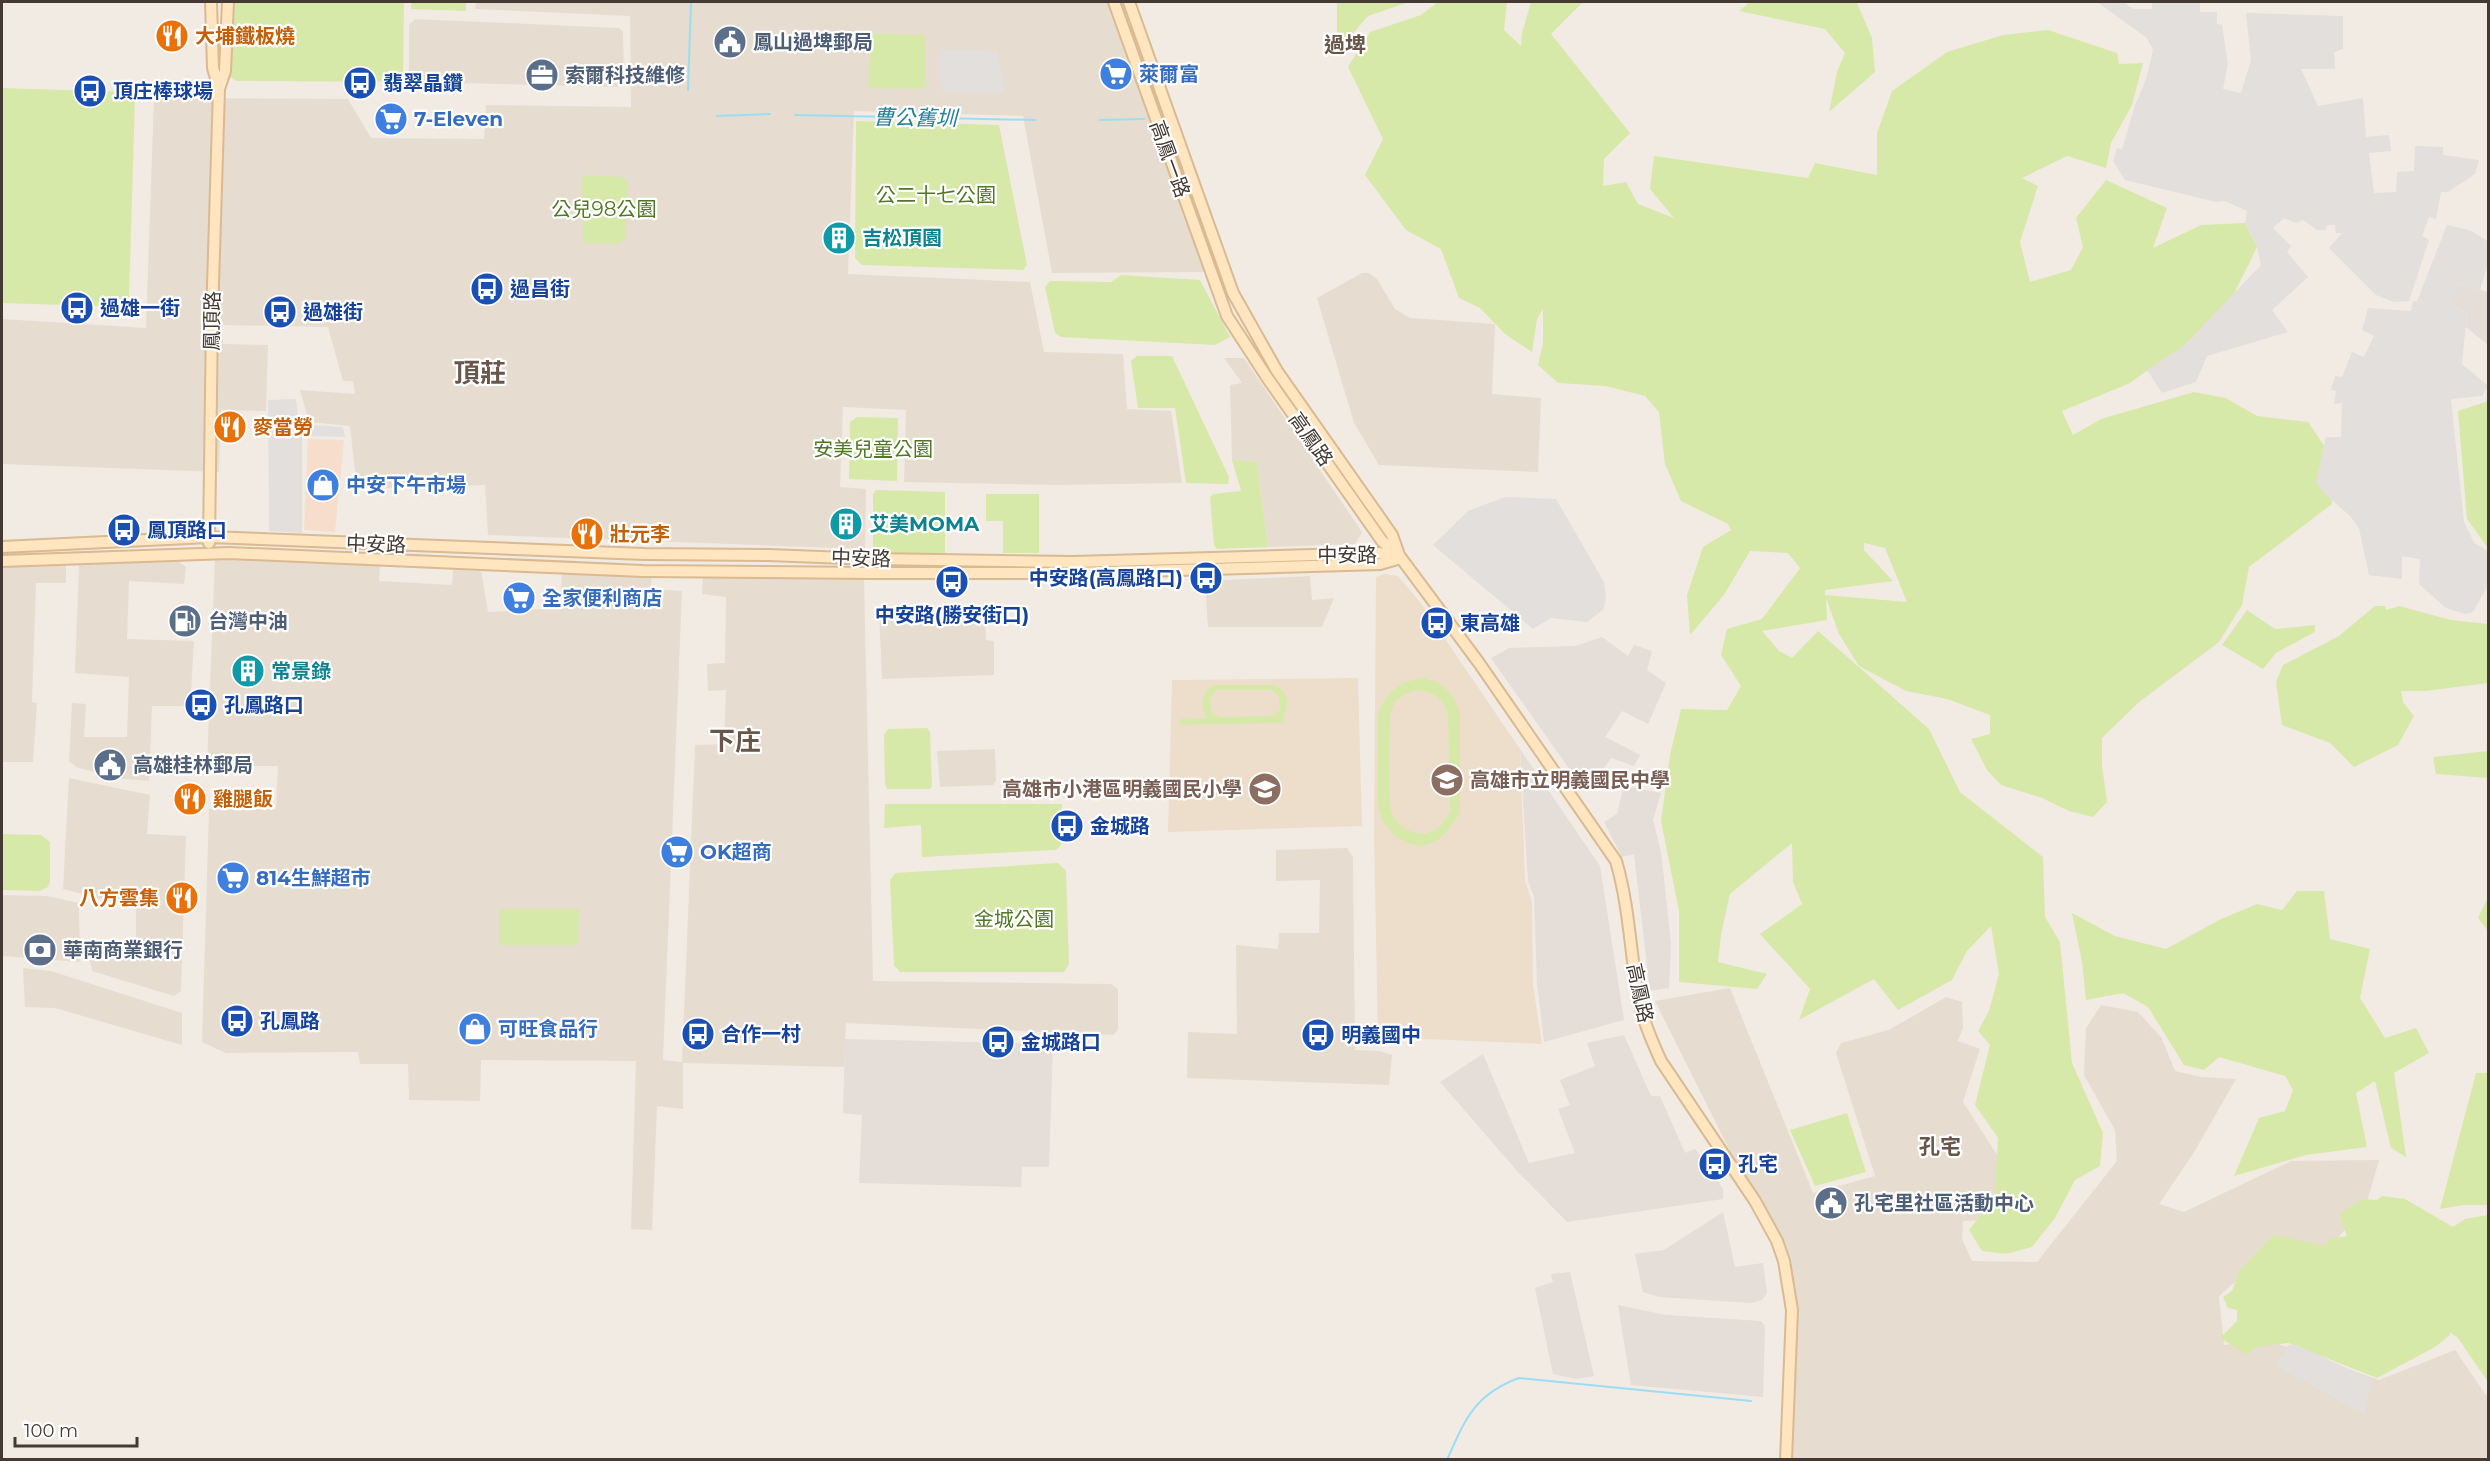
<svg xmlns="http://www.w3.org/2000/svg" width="2490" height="1461" viewBox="0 0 2490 1461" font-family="Montserrat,'Noto Sans TC',sans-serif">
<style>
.residential{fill:#e7dcd0}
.commercial{fill:#f6ddcc}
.industrial{fill:#e4ddd8}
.education{fill:#eddecc}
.green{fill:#d7e9a9;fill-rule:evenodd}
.parking{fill:#e2dfdc}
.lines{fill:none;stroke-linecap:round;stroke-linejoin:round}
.stream{stroke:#9bdef4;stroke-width:2}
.secondary-casing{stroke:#d9ba92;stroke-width:14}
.secondary{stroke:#ffe5c0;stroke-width:10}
.labels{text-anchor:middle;stroke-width:4.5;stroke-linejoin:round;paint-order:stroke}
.food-label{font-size:20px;font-weight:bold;fill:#c56008;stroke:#fff;text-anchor:start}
.service-label{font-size:20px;font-weight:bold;fill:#4e5e75;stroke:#fff;text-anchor:start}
.shop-label{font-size:20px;font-weight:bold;fill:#366cbe;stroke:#fff;text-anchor:start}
.transit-label{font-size:20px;font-weight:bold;fill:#164399;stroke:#fff;text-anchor:start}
.street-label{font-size:20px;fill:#443a33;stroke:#fff}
.park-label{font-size:20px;fill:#527824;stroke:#fff}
.culture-label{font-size:20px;font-weight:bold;fill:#0d838f;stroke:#fff;text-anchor:start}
.education-label{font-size:20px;font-weight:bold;fill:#785e54;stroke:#fff;text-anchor:start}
.neighbourhood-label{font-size:21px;font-weight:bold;fill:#68564a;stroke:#fff}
.water-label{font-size:21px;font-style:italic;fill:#247e9c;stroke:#fff}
.district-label{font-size:26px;font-weight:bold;fill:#68564a;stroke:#fff}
</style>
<rect width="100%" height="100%" fill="#f2ebe3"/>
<path class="residential" d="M476,2h632l97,270 -153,1 -29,-157 -169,-5 -6,163 182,8 14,70 79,2 4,55 44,2 11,72 -126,2 -152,-3 2,-72 -63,-3 -3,80 26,2 -1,60 -377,-14 -3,-50 -128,4 -7,-63 -41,-4 -9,-32 55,4 -2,-13h-10l-15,-54 -106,-2 1,19 45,1 -2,66 -45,-1 -2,62 -217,-8v-145l144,9 8,-230 194,1 23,39 113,1 2,-34 145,2 -1,-91 -155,-7z
M415,19l204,9 4,3 1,50 -7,6 -201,-5 -7,-6v-51z
M1362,273h7l8,6 18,30 15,9 85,6 -3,70 49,4 -3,74 -159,-7 -25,-42 -37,-125z
M1224,358h20l118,174 -7,12 -87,3 -11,-85 -25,-2 -2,-75 12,-2z
M215,557l165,5 -1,19 73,4 1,-15 28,1 7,41 72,-4 2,-36 90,1 -1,16 31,2 -19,469 19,2 13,-317 29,-1 2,-54 -18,1 -1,-27 18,-1 1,-66 -24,-3 1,-19 161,4 9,402 238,3 7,5v41l-5,5 -267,-12 -2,44 -161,-4v46l-26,-3 -5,124 -21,-1 5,-168 -155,-1 -1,41 -71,-1 -1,-36h-48l-2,-12 -132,1 -24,-11 7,-233h67l2,-43h-71z
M176,560l10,7 -2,17 -55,-3 -2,58 67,2 -4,65h-38l-3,75 -25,-2 -46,-11 -9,-7 3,-58 14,1 -2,33h43l2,-60 -54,-4 4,-108z
M62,561l4,6v16h-30l-4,119 5,1 -4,59h-31v-198z
M1310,576l2,24 22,-2 -12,29h-114l-3,-46z
M970,610l15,7 1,23 8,1v34l-112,4 -3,-67z
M995,749l1,32 -3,4 -53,2 -3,-36z
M69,778l81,17 -3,39 39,2 -5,155 -7,5 -82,-25 -2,-11 19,1 1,-7 26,7v-53l-73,-19z
M1347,848l6,9 2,193 25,1 12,4 -3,30 -202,-7 1,-46 49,2 -1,-89 42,4 1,-16h40l1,-53 -44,1v-31z
M2,895l45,1 32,7 1,59 -78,-6z
M23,968l28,3 131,42v32l-127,-37 -30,-1z
M1730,988l83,205 62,-17 -39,-123 5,-10 48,-13 57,-33 16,5 1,26 -5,13 22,8 -17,53 49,76 -18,42 -31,1 -1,18 10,22 65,1 80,-101 -2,-31 -31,-55 2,-47 15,-23 37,7 23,25 14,34 26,6 35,2 -43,75 -34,50 25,8 107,-51 88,-1 -14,49 -40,42 -43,-11 -63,56 5,49 46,-4 109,39 76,-30 33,48v61h-702l2,-182 -33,-76 -100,-200z"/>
<path class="commercial" d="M308,439l36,1 -9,92 -31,-2z"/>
<path class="industrial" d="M2458,284l30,8v53l-22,-18 1,-14 -16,-8z
M1602,637l26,19 6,-11 18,6 -5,19 19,13 -18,41 -26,-13 -17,26 35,18 -6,11 -23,-8 -9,13 -22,13 -89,-126 18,-10 66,-2z
M1520,749l80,117 24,154 -80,22 -7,-59 -3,-86 -6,-16z
M1624,786l37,7 -8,27 8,32 10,91 -2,45 -19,3 -16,-137 -12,3 -18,-35 13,-8z
M1624,1035l27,61h9l25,57 10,-4 14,17 14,23v10l-156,23 -49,-50 -78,-90 43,-28 46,109 46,-10 -17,-44 12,-4 -10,-25 35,-14 -8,-23z
M845,1039l208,5 -4,123h-27l-1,20 -162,-4 3,-68 -19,-2z
M1723,1212l12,55 28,-4 4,30 -5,7 -11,3 -92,-6 -16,-5 -8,-38 29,-4z
M1570,1272l24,104 -18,3 -23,-5 -18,-86 18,-6 -2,-8z
M1618,1305l48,10 95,6 4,5 -2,71 -132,-12z"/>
<path class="education" d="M1385,574l13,2 22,26 100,147 5,131 7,22 1,83 9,59 -164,-7 -4,-200 2,-260z
M1358,678l4,148 -194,6 4,-152z"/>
<path class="green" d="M235,2h169l-1,74 -4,6 -162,-1 -7,-4z
M411,2h55v9l-55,-2z
M1337,2h72l-41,14 -31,36z
M1438,2h69l-3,28 17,16 1,-13 9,-31h52l-32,32 79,99 -26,26 -1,27 23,-4 12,22 36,14 -24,-29 4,-33 154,22 7,-15 62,12v-42l15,-42 55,-39 56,-17 45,-5 69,23 2,11 24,-1 -11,42 -21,38 -5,25 -39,-12 -45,22 16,8 -18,56 10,40 41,-12 12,-23 -7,-29 30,-38 61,28 -14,40 48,-23 44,-2 12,24 -24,49 -48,49 -57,39 -66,27 11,24 28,-16 93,-27 32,6 31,18 51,6 17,25 5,24 2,33 -83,63 -7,38 -23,37 -81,61 -36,35v27l5,37 -14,15 -24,-6 -27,-13 -41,-13 -14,-15 -16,-31 19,-5v-19l-43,-16 -41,-8 -47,-25 -20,-32 -13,-36 1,22 -65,11 17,20 13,7 26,-27 111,98 31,63 83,65 2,60 15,25 12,121 31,70 -3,33 -25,14 -20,38 -23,29 -26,7 -24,-3 -13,-21 26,-33 3,-59 -23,-33 15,-60 -12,-14 11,-20 10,-37 -8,-48 -24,25 -15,29 -54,30 -24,-31 -75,41 11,-31 -50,-55 42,-30 -9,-22 -1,-39 -62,51 -9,41 -3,27 49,12 -10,15 -78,-7v-71l-18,-90 9,-66 11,-46 46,1 14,-24 -20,-31 6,-26 35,-10 38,-51 -12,-15 -38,-2 -26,44 -34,40 -3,-40 16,-48 28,-17 -3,-6 -47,-23 -16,-37 -6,-52 -14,-16 -39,-10 -48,-3 -20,-18 5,-22v-34l-6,10 -5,33 -27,-18 -25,-26 -21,-10 -18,-49 -35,-19 -41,-55 18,-36 -35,-72 22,-35 51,-17zM1864,543l21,5 22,54 -82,-7v-5l68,-9 -29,-31z
M1750,2l107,1 15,35 3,34 -46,40 8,-40 8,-19 -20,-24 -86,-18z
M870,33l54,2 2,4v45l-5,5 -53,-1z
M2,88l126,4 7,6 -6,200 -6,9 -121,-4z
M856,121l143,4 28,140 -4,5 -161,-5 -7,-7z
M585,175l38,2 5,4 -3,57 -5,6 -37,-1 -1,-65z
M1121,275l79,5 30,57 -15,8 -154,-8 -6,-4 -10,-46 5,-6 61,1z
M1137,356h35l57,121 -1,7 -42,-1 -11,-75h-37l-7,-47z
M2488,401v147l-21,-29 -9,-108z
M857,417l41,1 -1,63 -48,-2 1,-57z
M1232,460l25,2 11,85 -51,2 -3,-4 -4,-48 3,-3 28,-3z
M876,490l69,2v62l-69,-1 -3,-4v-55z
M986,494h53v59h-36v-32h-17z
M2375,606h10l1,4 13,-4 52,14 37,4v59l-63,8h-24l2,11 11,14 -16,29 -44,22 -24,-24 -48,-18 -6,-43 7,-17 56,-29z
M2247,610l28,19 40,-4v7l-39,21 -13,16 -41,-24z
M1424,678c20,5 30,15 36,35v100l-14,20 -11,9 -14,4 -14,-3 -13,-8 -11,-13 -5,-16v-92c7,-22 23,-34 46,-36zM1418,690c16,2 24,8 30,24l2,98c-4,7 -8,13 -15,18 -16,10 -40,-2 -44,-20 -3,-13 -3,-91 1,-102 5,-11 15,-16 26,-18z
M1214,685h62c12,7 15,21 6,32h2v6l-104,2v-6l27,-1c-7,-13 -6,-25 7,-33zM1216,690h56l7,7 1,13 -8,6 -52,1 -7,-3c-4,-10 -4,-16 3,-24z
M927,728l3,4 2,54 -2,3h-43l-2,-5 -1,-49 4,-6z
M2488,751v27l-52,-4 -3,-17z
M885,804h177l-1,41 -5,5 -134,7 -1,-32 -37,3z
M2,834l39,1 9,7v40l-2,5 -8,4 -38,-1z
M1058,863l8,8 3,93 -5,8h-164l-6,-7 -4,-85 5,-7z
M2297,891h27l6,48 40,10 -10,49 25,40 31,-10 13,25 -35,20 12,84 -15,-9 -16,-67 -19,12 11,54 -61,8 -72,21 25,-58 26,-7 8,-21 -8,-14 -66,-19 -15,13 -20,-5 -36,-58 -25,-14 -37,7 -4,-38 -10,-49 43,23 51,13 53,-29 38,-16 25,6z
M2488,897v34l-10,-13z
M499,909h80l-1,36h-79z
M2476,1073h12v132h-25l-23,4z
M1847,1113l19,59 -51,14 -25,-56z
M2382,1196l23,3 48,28 12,-8 23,-4v167l-30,-44 -8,-6v3l-15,12 -58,31 -89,-35 -32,4 -9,8 -27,-17 17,-17v-11l-9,-2 -5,-11 9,-6 7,-20 34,-36 52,11 4,-7 18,-3 -8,-22 24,-15 14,1z"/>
<path class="parking" d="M2097,2h27l9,7h19v-7h48v10h17v12l5,1 6,39 -5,25 18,4 10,-33 -5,-47 97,3v33l-9,3 1,17h-34l17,37 45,-8 3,39 23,-2 2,16 -22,2 5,40 22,-1 1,-20 17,-1 1,-25 28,1v8l36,5 -4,14 -27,18h-7l-5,27 -7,-2 -7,19 7,4 -20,61 -15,1 -18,-7 -47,-47 13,-15h-6l-1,-8h-8l-1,5h-9l-14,-10 -7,3 -12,-5 -11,10 18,18 -4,6 21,25 -36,33 16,22 -81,24 -11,26 -34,11 -15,-23 38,-25 76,-80 -4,-18 -12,-24 2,-12 -22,-10 -9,1 -91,-22 -12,-19 4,-13 5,1 12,-41 12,-29 7,-29 -6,-12z
M940,49l57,2 7,37 -3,5 -57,-1 -4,-6z
M2447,225l22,5 19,11v23l-8,26 -21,-6 -8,21 16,8 -5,51 26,22 -6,10 -31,3 13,123 10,21 14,8v34l-15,27 -8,2 -19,-6 -27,-24 1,-25 -18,-3v23l-33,-4 -10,-47 -9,-12 -29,-26 -5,-8 10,-45h15l1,-34 -8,1 2,-13 -5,-1 4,-14 7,1 10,-25 12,5 10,-21 -12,-6 6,-22 43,3 2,-10h4z
M296,399l3,25 44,3 2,10 -43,-1v97l-33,-2 -1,-131z
M1505,497l51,2 48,83 2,16 -3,12 -16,12 -36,-4 -18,11 -100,-84 35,-34z
M2288,1345h9l75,35 -8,34 -88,-48z"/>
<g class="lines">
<path class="stream" d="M688,90l3,-88
M795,115l240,5
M717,116l53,-2
M1100,120l44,-1
M1447,1460c18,-41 28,-66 72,-82l232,23"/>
<g class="secondary-casing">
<path id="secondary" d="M1114,2l113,314 41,63 114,162 19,17 78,105 137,198c13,44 14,89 22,134 4,23 13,44 23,66l94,140 22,40 7,20 8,49 -6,150
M1129,2l104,291 44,78 115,164 7,20
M219,89l6,-18 3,-69
M209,543l3,-225 7,-229 -6,-21 -2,-66
M2,547l207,-10 435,17 124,1 104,4 202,3 306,-9 20,5
M2,561l227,-8 414,18 231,2h200l306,-9 21,-6"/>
</g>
<use href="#secondary" class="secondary"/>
</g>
<defs>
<g id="restaurant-disc" transform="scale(1.725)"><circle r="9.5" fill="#e8710a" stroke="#fff"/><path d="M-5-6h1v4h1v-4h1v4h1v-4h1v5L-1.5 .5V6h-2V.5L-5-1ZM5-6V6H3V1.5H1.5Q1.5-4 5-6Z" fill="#fff"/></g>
<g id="civic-disc" transform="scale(1.725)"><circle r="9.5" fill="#5c6f8a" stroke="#fff"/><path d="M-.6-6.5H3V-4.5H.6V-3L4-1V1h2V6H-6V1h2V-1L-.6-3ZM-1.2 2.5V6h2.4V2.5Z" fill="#fff"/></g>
<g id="supermarket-disc" transform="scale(1.725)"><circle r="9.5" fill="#3f7fe0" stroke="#fff"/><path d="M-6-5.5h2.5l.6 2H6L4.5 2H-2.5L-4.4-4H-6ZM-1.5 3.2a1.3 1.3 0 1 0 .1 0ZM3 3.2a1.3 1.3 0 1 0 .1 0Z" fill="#fff"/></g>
<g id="office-disc" transform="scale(1.725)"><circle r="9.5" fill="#5c6f8a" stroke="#fff"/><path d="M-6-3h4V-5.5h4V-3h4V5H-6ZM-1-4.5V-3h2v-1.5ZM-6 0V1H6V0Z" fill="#fff"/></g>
<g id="bus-disc" transform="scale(1.725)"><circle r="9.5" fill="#1a4fb4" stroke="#fff"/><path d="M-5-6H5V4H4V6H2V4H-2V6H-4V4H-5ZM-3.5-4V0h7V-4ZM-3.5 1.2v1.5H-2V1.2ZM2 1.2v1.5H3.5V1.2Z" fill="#fff"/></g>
<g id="building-disc" transform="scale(1.725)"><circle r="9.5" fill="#0f9aa8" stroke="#fff"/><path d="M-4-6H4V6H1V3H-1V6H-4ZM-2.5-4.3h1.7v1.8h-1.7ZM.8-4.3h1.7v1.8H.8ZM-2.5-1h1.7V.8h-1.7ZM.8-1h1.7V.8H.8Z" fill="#fff"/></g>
<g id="shop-disc" transform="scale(1.725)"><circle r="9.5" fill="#3f7fe0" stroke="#fff"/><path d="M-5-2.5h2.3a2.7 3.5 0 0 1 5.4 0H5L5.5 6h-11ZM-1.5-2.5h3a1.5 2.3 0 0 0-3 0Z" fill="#fff"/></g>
<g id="fuel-disc" transform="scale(1.725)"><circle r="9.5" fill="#5c6f8a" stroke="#fff"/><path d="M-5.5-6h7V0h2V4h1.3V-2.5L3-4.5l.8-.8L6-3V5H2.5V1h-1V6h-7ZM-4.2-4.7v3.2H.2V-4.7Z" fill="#fff"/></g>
<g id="school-disc" transform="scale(1.725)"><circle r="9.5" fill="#8d6e63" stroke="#fff"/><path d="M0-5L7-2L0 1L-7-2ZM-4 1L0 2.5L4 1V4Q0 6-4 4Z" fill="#fff"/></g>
<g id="bank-disc" transform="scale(1.725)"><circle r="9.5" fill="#5c6f8a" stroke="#fff"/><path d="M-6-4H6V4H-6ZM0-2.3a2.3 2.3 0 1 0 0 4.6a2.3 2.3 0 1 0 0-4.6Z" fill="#fff"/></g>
</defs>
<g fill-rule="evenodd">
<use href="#restaurant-disc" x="172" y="36"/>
<use href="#civic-disc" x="730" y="42"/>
<use href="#supermarket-disc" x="1116" y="74"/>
<use href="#office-disc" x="542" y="75"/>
<use href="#bus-disc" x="360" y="83"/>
<use href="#bus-disc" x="90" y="91"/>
<use href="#supermarket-disc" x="391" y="119"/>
<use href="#building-disc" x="839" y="238"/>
<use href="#bus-disc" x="487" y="289"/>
<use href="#bus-disc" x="77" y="308"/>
<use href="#bus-disc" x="280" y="312"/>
<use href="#restaurant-disc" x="230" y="427"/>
<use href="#shop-disc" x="323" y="485"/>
<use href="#building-disc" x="846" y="524"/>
<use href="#bus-disc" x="124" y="530"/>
<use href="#restaurant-disc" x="587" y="534"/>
<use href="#bus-disc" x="1206" y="578"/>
<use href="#bus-disc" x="952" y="582"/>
<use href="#supermarket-disc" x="519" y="598"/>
<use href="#fuel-disc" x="185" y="621"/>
<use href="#bus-disc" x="1437" y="623"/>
<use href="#building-disc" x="248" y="671"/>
<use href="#bus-disc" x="201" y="705"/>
<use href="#civic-disc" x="110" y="765"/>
<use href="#school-disc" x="1447" y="780"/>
<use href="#school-disc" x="1265" y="789"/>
<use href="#restaurant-disc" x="190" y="799"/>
<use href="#bus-disc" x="1067" y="826"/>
<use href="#supermarket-disc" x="677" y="852"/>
<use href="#supermarket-disc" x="233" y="878"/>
<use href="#restaurant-disc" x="182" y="898"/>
<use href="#bank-disc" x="40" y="950"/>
<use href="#bus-disc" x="237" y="1021"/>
<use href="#shop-disc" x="475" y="1029"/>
<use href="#bus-disc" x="698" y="1034"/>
<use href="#bus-disc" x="1318" y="1035"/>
<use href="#bus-disc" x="998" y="1042"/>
<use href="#bus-disc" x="1715" y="1164"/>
<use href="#civic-disc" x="1831" y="1203"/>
</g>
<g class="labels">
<g class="food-label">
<text x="195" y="43">大埔鐵板燒</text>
<text x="253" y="434">麥當勞</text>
<text x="610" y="541">壯元李</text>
<text x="213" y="806">雞腿飯</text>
<text x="159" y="905" text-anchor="end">八方雲集</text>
</g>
<g class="service-label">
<text x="753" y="49">鳳山過埤郵局</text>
<text x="565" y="82">索爾科技維修</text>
<text x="208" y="628">台灣中油</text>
<text x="133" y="772">高雄桂林郵局</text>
<text x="63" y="957">華南商業銀行</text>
<text x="1854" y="1210">孔宅里社區活動中心</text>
</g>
<g class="shop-label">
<text x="1139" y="81">萊爾富</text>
<text x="414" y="126">7-Eleven</text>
<text x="346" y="492">中安下午市場</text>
<text x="542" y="605">全家便利商店</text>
<text x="700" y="859">OK超商</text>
<text x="256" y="885">814生鮮超市</text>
<text x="498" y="1036">可旺食品行</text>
</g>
<g class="transit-label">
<text x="383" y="90">翡翠晶鑽</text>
<text x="113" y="98">頂庄棒球場</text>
<text x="510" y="296">過昌街</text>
<text x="100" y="315">過雄一街</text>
<text x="303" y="319">過雄街</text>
<text x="147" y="537">鳳頂路口</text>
<text x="1183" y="585" text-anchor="end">中安路(高鳳路口)</text>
<text x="952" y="622" text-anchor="middle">中安路(勝安街口)</text>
<text x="1460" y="630">東高雄</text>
<text x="224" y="712">孔鳳路口</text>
<text x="1090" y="833">金城路</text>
<text x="260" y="1028">孔鳳路</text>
<text x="721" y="1041">合作一村</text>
<text x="1341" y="1042">明義國中</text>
<text x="1021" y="1049">金城路口</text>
<text x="1738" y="1171">孔宅</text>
</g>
<g class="street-label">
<text transform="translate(1170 159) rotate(70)" y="7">高鳳一路</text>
<text transform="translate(212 321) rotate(-89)" y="7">鳳頂路</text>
<text transform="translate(1311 439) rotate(55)" y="7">高鳳路</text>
<text transform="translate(376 544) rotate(2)" y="7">中安路</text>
<text x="1347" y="562">中安路</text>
<text transform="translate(861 558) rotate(2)" y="7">中安路</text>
<text transform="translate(1640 993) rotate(78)" y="7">高鳳路</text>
</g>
<g class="park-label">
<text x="936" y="202">公二十七公園</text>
<text x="604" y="216">公兒98公園</text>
<text x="873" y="456">安美兒童公園</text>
<text x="1014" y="926">金城公園</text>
</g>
<g class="culture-label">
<text x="862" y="245">吉松頂園</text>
<text x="869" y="531">艾美MOMA</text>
<text x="271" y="678">常景錄</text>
</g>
<g class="education-label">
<text x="1470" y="787">高雄市立明義國民中學</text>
<text x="1242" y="796" text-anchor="end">高雄市小港區明義國民小學</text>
</g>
<g class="neighbourhood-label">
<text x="1345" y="52">過埤</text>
<text x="1940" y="1154">孔宅</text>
</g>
<g class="water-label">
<text transform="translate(915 118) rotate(1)" y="7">曹公舊圳</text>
</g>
<g class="district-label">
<text x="480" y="382">頂莊</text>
<text x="735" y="750">下庄</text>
</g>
</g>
<rect width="2490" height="1461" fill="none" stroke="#443a33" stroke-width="6"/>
<path d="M15 1437v9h122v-9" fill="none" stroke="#443a33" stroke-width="3"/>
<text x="24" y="1437" font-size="18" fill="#443a33" stroke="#ffffff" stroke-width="4.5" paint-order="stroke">100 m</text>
</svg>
